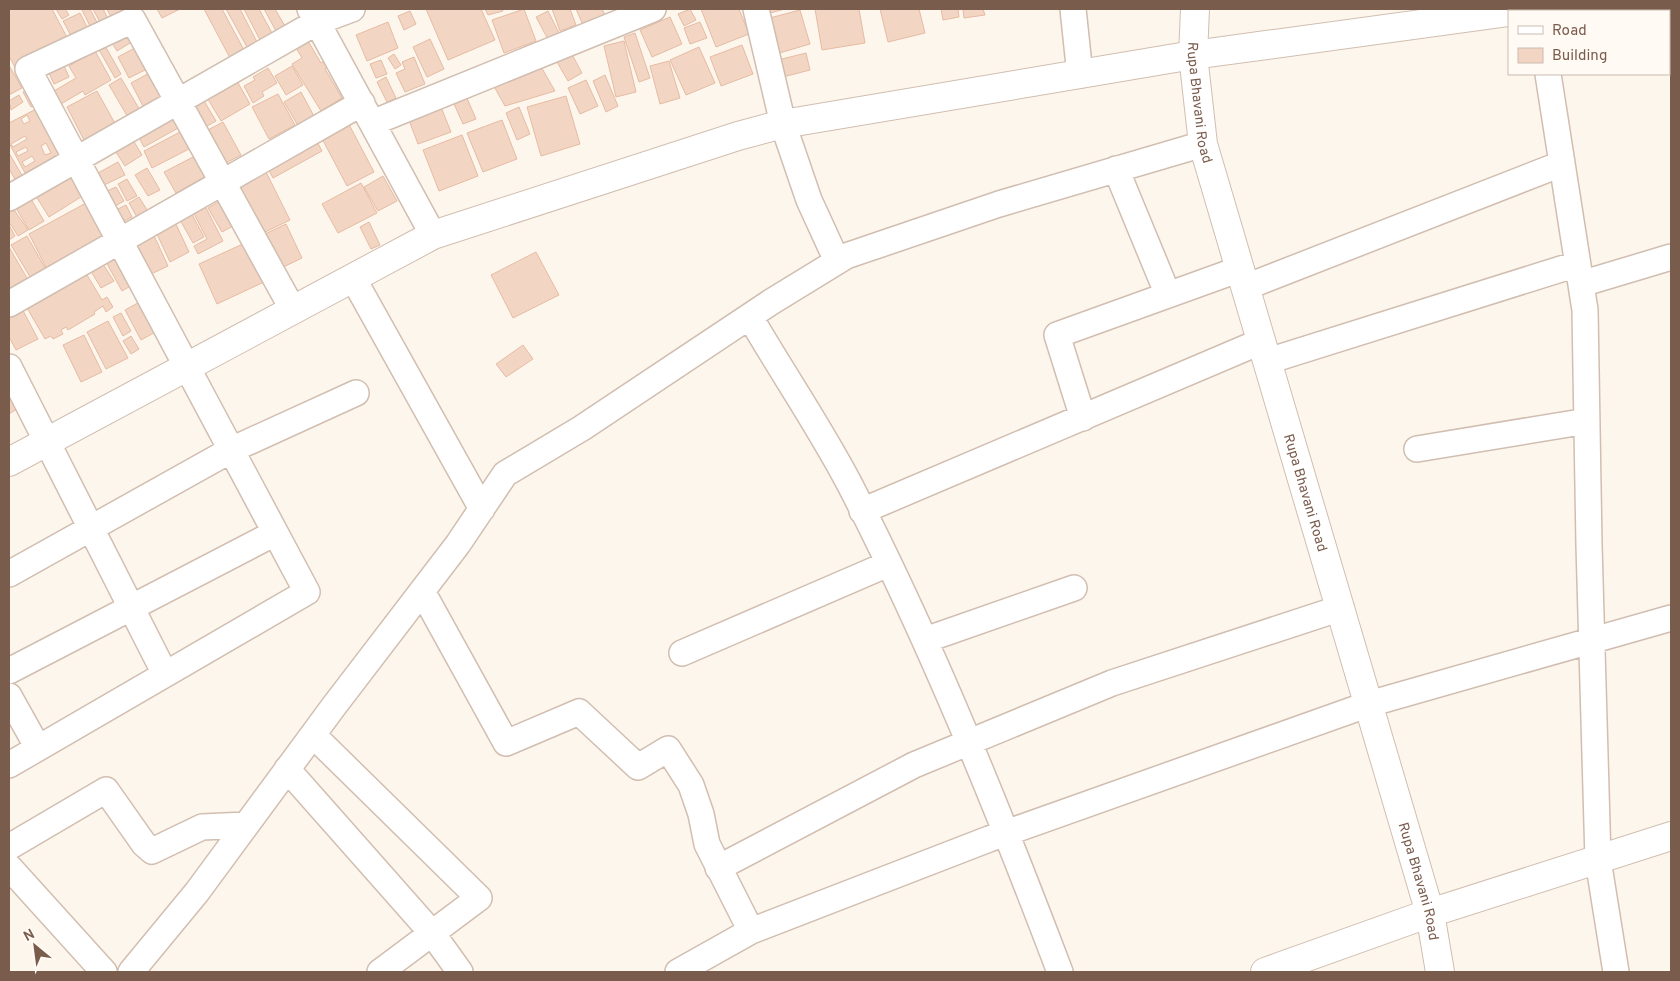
<svg xmlns="http://www.w3.org/2000/svg" width="1680" height="981" viewBox="0 0 1680 981" font-family="Overpass,sans-serif">
<style>
.building{fill:#f3d5c3;stroke:#e6bba3;fill-rule:evenodd}
.lines{fill:none;stroke-linecap:round;stroke-linejoin:round}
.minor-casing{stroke:#d1beb0;stroke-width:28}
.tertiary-casing{stroke:#d1beb0;stroke-width:30}
.minor{stroke:#fff;stroke-width:25}
.tertiary{stroke:#fff;stroke-width:28}
.labels{text-anchor:middle;stroke-width:4;stroke-linejoin:round;paint-order:stroke}
.street-label{font-size:14px;fill:#7a5c4d;stroke:#fffaf3}
</style>
<rect width="100%" height="100%" fill="#fdf6ec"/>
<path class="building" d="M9,9h43l18,34 -53,28 -8,-15z
M56,9h9l4,6 -7,4z
M85,9h5l12,23 -7,4 -13,-26z
M93,9h10l9,17 -8,4z
M107,9h26l-19,14z
M157,9h23l-18,9z
M204,9h18l22,41 -14,8z
M226,9h14l17,33 -10,5z
M244,9h15l13,24 -12,7z
M264,9h11l10,17 -9,5z
M426,9h55l14,31 -47,20z
M485,9h17l1,2 -15,4z
M524,9l12,32 -32,12 -12,-33z
M552,9h18l6,16 -16,6z
M576,9h26l3,6 -22,10z
M690,9l6,11 -12,6 -6,-12z
M701,9h38l10,25 -33,13z
M765,9h20l-19,5z
M815,9h44l6,34 -43,7z
M880,9h39l6,24 -37,9z
M941,9h17l1,8 -16,3z
M963,9h20l2,6 -21,3z
M800,10l10,34 -34,10 -10,-35z
M410,11l6,13 -12,6 -6,-14z
M548,11l13,26 -11,6 -14,-26z
M80,13l12,24 -16,8 -13,-24z
M670,17l12,27 -30,13 -12,-27z
M388,22l10,26 -31,13 -11,-26z
M700,22l7,16 -17,6 -6,-16z
M132,24l8,13 -23,14 -8,-13z
M635,33l15,45 -11,4 -15,-45z
M305,36l16,27 8,-5 4,6 -8,5 17,29 -21,13 -29,-47 10,-6 -9,-15z
M430,39l14,30 -17,8 -14,-30z
M624,41l12,51 -20,5 -12,-51z
M144,43l11,22 -26,13 -11,-21z
M104,44l17,30 -6,4 -17,-30z
M742,45l11,29 -32,12 -11,-29z
M568,47l14,26 -14,8 -15,-26z
M699,47l16,36 -29,12 -16,-35z
M95,51l16,29 -26,15 -2,-4 -22,13 -7,-13 22,-13 -7,-12z
M806,53l4,17 -31,8 -5,-17z
M394,54l7,11 -6,4 -7,-11z
M60,57l9,20 -15,7 -9,-20z
M414,57l11,27 -20,8 -9,-19 9,-4 -3,-7z
M381,60l6,14 -11,4 -6,-14z
M669,61l11,37 -20,6 -10,-38z
M540,65l15,26 -50,15 -13,-23z
M292,66l11,19 -17,10 -11,-19z
M10,67l12,21 -13,7v-27z
M268,68l9,15 -15,9 2,4 -11,7 -9,-17 11,-6 -2,-3z
M153,71l13,26 -22,11 -13,-25z
M233,74l17,30 -29,17 -18,-30z
M605,75l13,31 -12,6 -13,-31z
M386,77l10,21 -9,4 -10,-20z
M121,78l20,34 -12,7 -20,-34z
M586,80l12,26 -18,8 -12,-26z
M34,86l7,16 -10,5 -8,-15z
M463,89l13,30 -13,5 -13,-29z
M97,91l20,36 -31,17 -19,-37z
M301,92l15,28 -16,9 -16,-27z
M200,94l16,27 -18,10 -16,-27z
M278,94l17,31 -26,14 -17,-32z
M19,95l4,7 -12,8 -2,-9z
M566,96l14,48 -39,12 -14,-49z
M439,102l12,30 -33,12 -11,-29z
M42,106l24,45 -41,22 -16,-30v-20zM27,115l3,6 -6,3 -3,-5zM25,136l2,3 -14,8 -2,-3zM46,143l5,10 -6,2 -4,-9zM26,147l2,4 -10,5 -2,-4zM32,156l3,5 -10,6 -3,-5z
M519,107l11,27 -13,6 -11,-27z
M172,112l8,15 -36,20 -8,-15z
M345,117l29,55 -27,14 -29,-55z
M502,120l15,39 -34,13 -16,-39z
M223,122l18,33 -21,11 -18,-33z
M180,132l9,17 -37,19 -8,-17z
M313,134l9,17 -49,27 -9,-17z
M130,135l12,20 -17,11 -13,-20z
M462,135l16,41 -39,15 -16,-41z
M9,153l14,24 -7,4 -7,-12z
M195,156l11,20 -30,17 -12,-21z
M118,162l7,13 -21,10 -6,-12z
M263,166l27,54 -33,16 -27,-54z
M67,168l17,27 -35,22 -17,-27z
M147,168l13,22 -12,6 -13,-21z
M383,176l14,25 -19,10 -14,-24z
M127,179l10,17 -10,5 -9,-17z
M361,183l16,30 -39,20 -16,-29z
M116,187l8,14 -9,5 -8,-15z
M28,194l16,27 -15,9 -16,-27z
M139,197l10,16 -11,6 -9,-16z
M222,200l13,25 -13,7 -14,-24z
M88,202l21,39 -60,32 -20,-39z
M203,202l20,39 -25,13 -4,-8 13,-7 -16,-31z
M10,204l18,26 -10,6 -9,-14z
M126,205l6,12 -12,6 -6,-12z
M187,205l17,32 -11,6 -18,-32z
M174,220l15,32 -19,10 -15,-32z
M369,222l11,23 -9,4 -11,-22z
M286,224l16,34 -27,13 -16,-34z
M9,225l6,11 -6,4z
M151,229l17,37 -19,9 -17,-37z
M27,236l21,37 -15,9 -22,-37z
M245,243l19,39 -47,22 -18,-40z
M9,247l22,38 -18,10 -4,-8z
M536,252l23,43 -46,23 -22,-43z
M123,253l16,28 -17,10 -16,-29z
M101,261l13,20 -13,7 -12,-20z
M84,270l18,30 5,-3 6,10 -7,5 -3,-6 -9,6 1,2 -27,16 -2,-3 -5,3 2,4 -10,5 -2,-3 -6,3 -18,-31 12,-6 -3,-5z
M145,299l16,30 -20,11 -16,-30z
M20,305l18,34 -22,11 -7,-13v-26z
M121,313l10,18 -8,5 -10,-19z
M108,321l20,37 -22,11 -19,-37z
M84,335l18,37 -21,10 -18,-37z
M131,336l8,13 -8,5 -8,-13z
M523,345l10,14 -27,18 -10,-13z
M9,384l14,21 -14,9z"/>
<g class="lines">
<g class="minor-casing">
<path id="minor" d="M310,9l123,226
M756,9l27,115 26,76 28,61
M1073,9l7,66
M1541,9l1,2
M1548,74l37,236 4,235 9,315 18,112
M372,123l281,-114
M1116,169l52,126
M9,198l308,-176 35,-13
M353,278l129,231
M1581,284l90,-27
M1246,287l315,-123
M9,304l353,-201
M750,317c32,55 69,109 99,166 81,157 148,323 211,489
M1268,361l309,-97
M9,367l156,307
M1083,418l-26,-83 183,-66
M1417,449l170,-28
M862,511l400,-170
M9,574l222,-124 125,-57
M422,591l84,152 73,-31 59,55 30,-18 23,36 10,29 6,30 44,87
M925,640l149,-52
M682,653l206,-89
M9,671l266,-138
M9,696l29,52
M313,735l166,163 -99,74
M9,765l298,-173 -279,-523 105,-49 160,290
M287,769l145,164 28,39
M9,847l97,-57 38,54 8,7 50,-24 44,-2
M9,867l95,105
M718,868l196,-103 198,-82 229,-75
M131,972l66,-80 137,-186 124,-162 47,-70 77,-46 189,-126 75,-46 153,-52 204,-60
M678,972l73,-41 238,-92 380,-135 302,-86"/>
</g>
<g class="tertiary-casing">
<g id="tertiary">
<path id="s1" d="M1195,9l-2,46 10,89 227,769 10,59"/>
<path d="M1669,17h2"/>
<path d="M9,462l424,-227 305,-99 45,-12 410,-69 316,-43"/>
<path d="M1265,972l165,-59 241,-77"/>
</g>
</g>
<use href="#minor" class="minor"/>
<use href="#tertiary" class="tertiary"/>
</g>
<g class="labels">
<g class="street-label">
<text dy="5" stroke="none"><textPath href="#s1" startOffset="94">Rupa Bhavani Road</textPath></text>
<text dy="5" stroke="none"><textPath href="#s1" startOffset="499">Rupa Bhavani Road</textPath></text>
<text dy="5" stroke="none"><textPath href="#s1" startOffset="904">Rupa Bhavani Road</textPath></text>
</g>
</g>
<rect width="1680" height="981" fill="none" stroke="#7a5c4d" stroke-width="20"/>
<rect x="1508" y="10" width="162" height="65" fill="#fffaf3" stroke="#cabbb1"/>
<rect x="1518" y="26" width="25" height="8" fill="#ffffff" stroke="#cabbb1"/>
<text x="1552" y="35" font-size="15" fill="#7a5c4d">Road</text>
<rect x="1518" y="48" width="25" height="15" fill="#f3d5c3" stroke="#cabbb1"/>
<text x="1552" y="60" font-size="15" fill="#7a5c4d">Building</text>
<g transform="translate(35 946) rotate(331)" stroke="#fffaf3" stroke-width="4" paint-order="stroke">
<path d="M0-4L9 19L0 12L-9 19Z" fill="#7a5c4d"/>
<text y="-8" font-size="14" font-weight="bold" text-anchor="middle" fill="#7a5c4d">N</text>
</g>
</svg>
